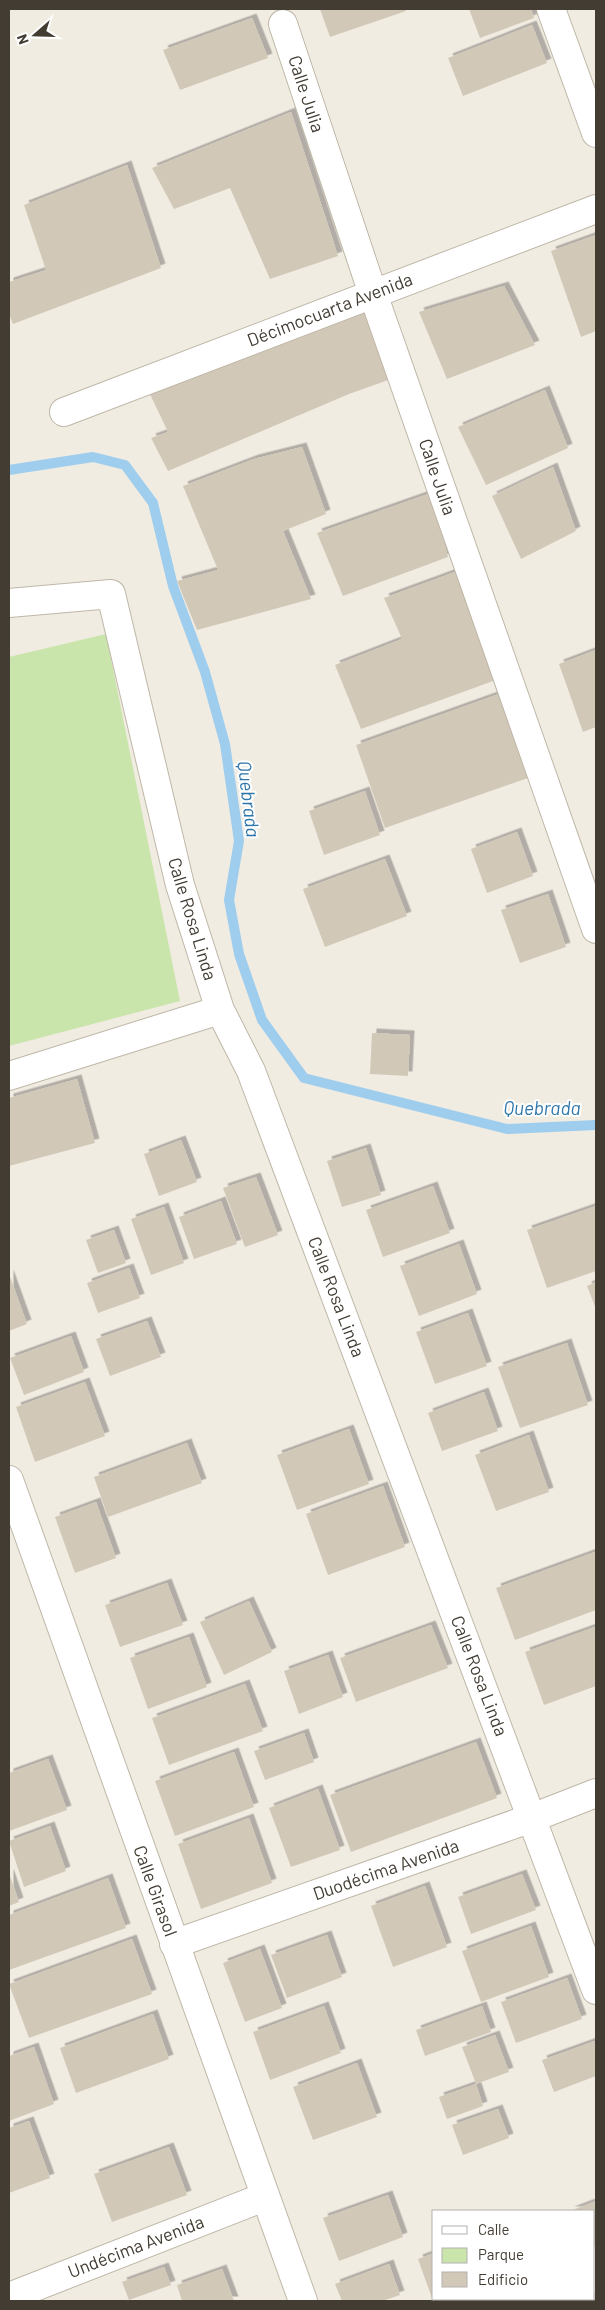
<svg xmlns="http://www.w3.org/2000/svg" width="605" height="2310" viewBox="0 0 605 2310" font-family="Barlow,sans-serif">
<style>
.green{fill:#cae5ab}
.lines{fill:none;stroke-linecap:round;stroke-linejoin:round}
.stream{stroke:#9ecdee;stroke-width:10}
.building{fill:#d2c8b8;filter:url(#shadow)}
.minor-casing{stroke:#bfb7a8;stroke-width:30}
.minor{stroke:#fff;stroke-width:28}
.labels{text-anchor:middle;stroke-width:4;stroke-linejoin:round;paint-order:stroke}
.street-label{font-size:18px;fill:#423c33;stroke:#fff}
.water-label{font-size:19px;font-style:italic;fill:#2f76aa;stroke:#fff}
</style>
<defs>
<filter id="shadow"><feDropShadow dx="4.5" dy="-4.5" stdDeviation="0" flood-color="#0004"/></filter>
</defs>
<rect width="100%" height="100%" fill="#f1ece2"/>
<path class="green" d="M106,634l74,367 -171,45v-389z"/>
<g class="lines">
<path class="stream" d="M9,470l84,-13 32,8 28,38 20,83 32,86 20,72 14,97 -10,59 10,54 23,66 42,58 203,51 89,-4"/>
</g>
<path class="building" d="M320,9h85l1,2 -76,26z
M469,9h62l3,9 -54,20z
M252,18l16,40 -88,32 -17,-40z
M532,25l15,38 -84,33 -15,-38z
M291,112l47,144 -68,23 -40,-91 -56,21 -22,-41z
M127,165l34,103 -148,56 -4,-10v-32l37,-12 -22,-65z
M596,235v96l-15,6 -30,-86z
M504,286l31,59 -88,34 -28,-67z
M367,308l24,71 -42,15 -181,77 -17,-33 17,-6 -21,-44z
M545,390l23,58 -82,37 -28,-58z
M302,447l24,67 -43,17 28,68 -114,31 -20,-49 41,-11 -35,-84 71,-27z
M553,467l23,64 -55,28 -29,-63z
M431,493l17,64 -105,39 -26,-63z
M455,572l41,108 -135,49 -26,-64 67,-26 -18,-41z
M596,650v77l-13,5 -24,-68z
M499,694l29,84 -143,50 -29,-83z
M365,791l15,44 -56,20 -15,-44z
M517,832l16,44 -46,17 -16,-44z
M385,859l22,57 -82,31 -22,-58z
M548,894l18,53 -46,16 -19,-53z
M372,1033l38,2 -2,41 -38,-2z
M77,1079l18,64 -86,23v-68z
M181,1140l16,42 -38,14 -15,-42z
M366,1148l15,47 -39,12 -15,-46z
M256,1177l22,58 -33,12 -22,-59z
M433,1186l17,47 -67,24 -17,-47z
M221,1201l16,43 -43,15 -15,-42z
M596,1206v65l-49,17 -20,-58z
M164,1207l20,56 -33,12 -20,-56z
M114,1230l12,33 -28,10 -12,-33z
M459,1244l18,50 -58,22 -19,-50z
M129,1268l11,30 -42,15 -11,-30z
M9,1274l18,50 -18,7z
M596,1282v27l-9,-23z
M468,1313l19,53 -52,18 -19,-52z
M147,1321l14,36 -51,19 -14,-37z
M71,1336l13,36 -60,23 -14,-37z
M567,1343l21,62 -68,23 -22,-61z
M85,1382l20,54 -70,26 -19,-55z
M484,1392l14,39 -56,20 -14,-38z
M349,1429l20,55 -72,26 -20,-55z
M529,1435l20,57 -53,19 -21,-56z
M187,1443l15,40 -94,34 -14,-40z
M383,1486l22,61 -77,28 -22,-61z
M96,1502l20,56 -41,15 -20,-56z
M595,1552l1,58 -81,30 -19,-52z
M167,1583l16,42 -63,22 -15,-42z
M249,1601l23,51 -48,23 -24,-53z
M431,1625l17,43 -92,34 -16,-44z
M595,1627l1,59 -52,19 -19,-53z
M189,1637l18,50 -59,22 -18,-51z
M328,1655l15,42 -44,17 -15,-43z
M245,1684l18,47 -94,34 -17,-47z
M304,1733l10,29 -49,18 -11,-29z
M476,1742l21,56 -146,54 -21,-57z
M234,1752l20,55 -79,29 -20,-55z
M48,1759l19,51 -58,21v-58z
M318,1789l22,61 -49,17 -22,-59z
M249,1818l23,65 -71,26 -23,-65z
M50,1826l16,45 -42,16 -15,-46z
M9,1873l10,29 -10,4z
M522,1874l14,36 -65,24 -13,-37z
M108,1878l18,50 -117,42v-55z
M425,1886l22,61 -54,20 -22,-61z
M531,1926l18,51 -68,25 -19,-51z
M327,1935l15,42 -55,21 -16,-43z
M132,1939l20,55 -123,44 -20,-54z
M260,1949l22,59 -37,14 -22,-59z
M567,1978l15,41 -66,24 -15,-41z
M324,2006l17,47 -71,27 -17,-48z
M482,2006l9,26 -66,24 -9,-26z
M153,2014l16,45 -93,34 -16,-45z
M495,2035l14,37 -33,12 -14,-37z
M595,2041l1,35 -42,16 -12,-32z
M34,2047l20,57 -45,17v-65z
M357,2063l20,54 -64,23 -20,-53z
M476,2084l7,22 -36,13 -8,-22z
M498,2109l11,29 -46,17 -11,-30z
M29,2121l21,57 -41,15v-65z
M169,2147l18,48 -75,27 -18,-48z
M388,2195l15,42 -64,24 -16,-43z
M596,2201v45l-2,1v-36h-24z
M434,2253v48h-1l-15,-42z
M389,2264l11,31 -18,6h-40l-7,-17z
M164,2267l7,18 -42,15 -7,-18z
M222,2269l12,32h-52l-5,-16z
M596,2292v9h-25l7,-2h16v-6z"/>
<g class="lines">
<g class="minor-casing">
<path id="minor" d="M551,9l45,124
M283,24l90,270 223,635
M64,412l532,-203
M9,603l102,-9 69,291 40,125 31,61 345,919
M9,1076l211,-66
M9,1480l294,821
M174,1944l358,-126 64,-25
M9,2297l255,-100"/>
</g>
<use href="#minor" class="minor"/>
</g>
<g class="labels">
<g class="street-label">
<text transform="translate(306 94) rotate(72)" y="6">Calle Julia</text>
<text transform="translate(330 310) rotate(-21)" y="6">Décimocuarta Avenida</text>
<text transform="translate(437 477) rotate(71)" y="6">Calle Julia</text>
<text transform="translate(192 919) rotate(73)" y="6">Calle Rosa Linda</text>
<text transform="translate(336 1297) rotate(69)" y="6">Calle Rosa Linda</text>
<text transform="translate(479 1676) rotate(69)" y="6">Calle Rosa Linda</text>
<text transform="translate(386 1870) rotate(-19)" y="6">Duodécima Avenida</text>
<text transform="translate(155 1891) rotate(70)" y="6">Calle Girasol</text>
<text transform="translate(136 2247) rotate(-21)" y="6">Undécima Avenida</text>
</g>
<g class="water-label">
<text transform="translate(249 799) rotate(83)" y="7">Quebrada</text>
<text x="542" y="1115">Quebrada</text>
</g>
</g>
<rect width="605" height="2310" fill="none" stroke="#423c33" stroke-width="20"/>
<rect x="432" y="2210" width="162" height="90" fill="#ffffff" stroke="#b3b1ad"/>
<rect x="442" y="2226" width="25" height="8" fill="#ffffff" stroke="#b3b1ad"/>
<text x="478" y="2235" font-size="15" fill="#423c33">Calle</text>
<rect x="442" y="2248" width="25" height="15" fill="#cae5ab" stroke="#b3b1ad"/>
<text x="478" y="2260" font-size="15" fill="#423c33">Parque</text>
<rect x="442" y="2272" width="25" height="15" fill="#d2c8b8" stroke="#b3b1ad"/>
<text x="478" y="2285" font-size="15" fill="#423c33">Edificio</text>
<g transform="translate(35 35) rotate(250)" stroke="#ffffff" stroke-width="4" paint-order="stroke">
<path d="M0-4L9 19L0 12L-9 19Z" fill="#423c33"/>
<text y="-8" font-size="14" font-weight="bold" text-anchor="middle" fill="#423c33">N</text>
</g>
</svg>
